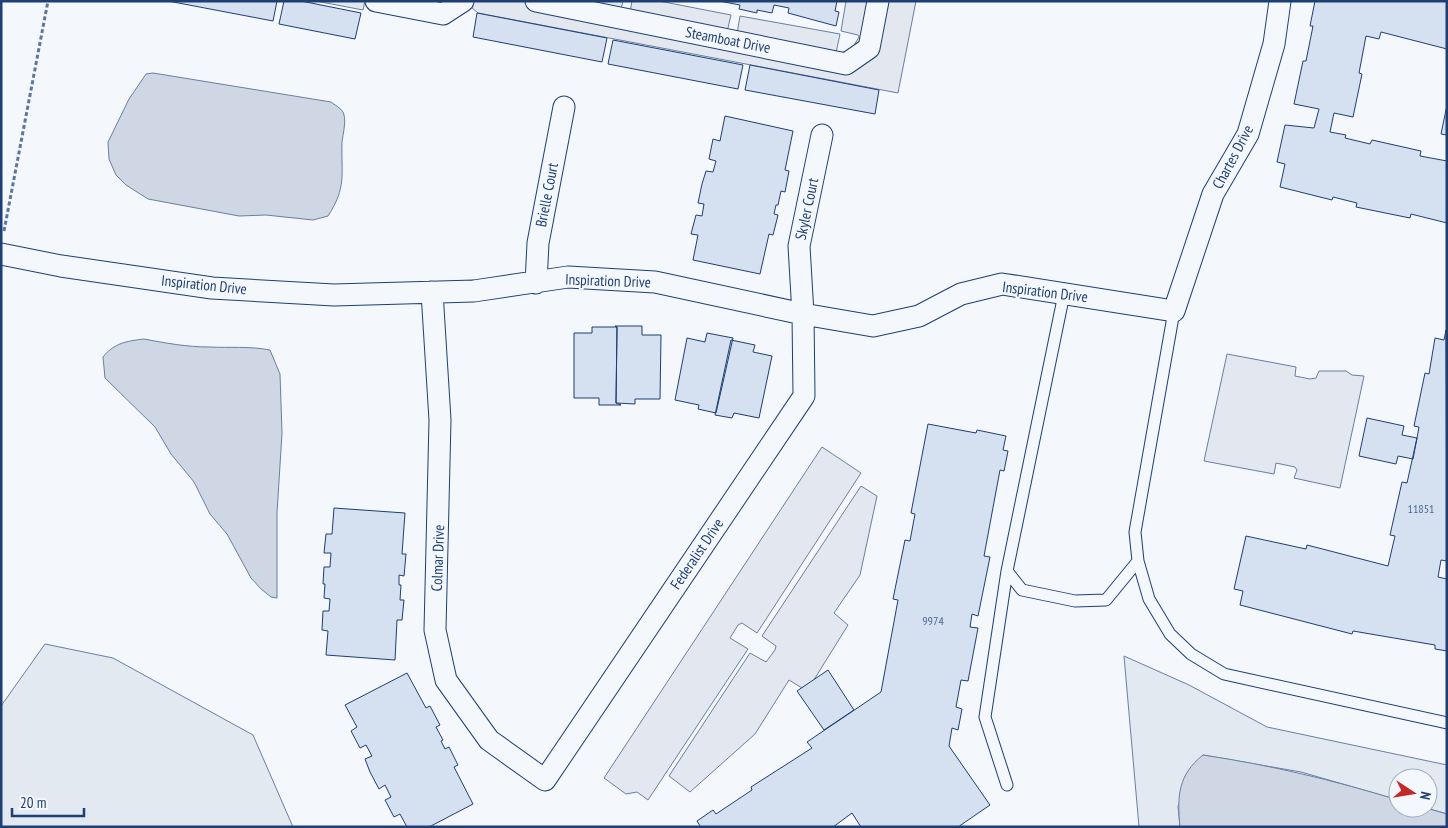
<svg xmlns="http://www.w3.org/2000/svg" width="1448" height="828" viewBox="0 0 1448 828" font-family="'PT Sans Narrow',sans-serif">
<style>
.green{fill:#e3e9f0;stroke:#687fa3}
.parking{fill:#e3e8f0;stroke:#687fa3}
.water{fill:#cfd7e4;stroke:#687fa3}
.building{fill:#d5e0f0;stroke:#1d3f73}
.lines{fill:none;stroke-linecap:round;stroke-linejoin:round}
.service-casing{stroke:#1d3f73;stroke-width:13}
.minor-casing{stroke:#1d3f73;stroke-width:23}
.path{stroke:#5e769c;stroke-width:3;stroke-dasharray:4 2.5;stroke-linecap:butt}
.service{stroke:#f4f7fb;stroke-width:11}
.minor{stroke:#f4f7fb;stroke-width:21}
.labels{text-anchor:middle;stroke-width:4;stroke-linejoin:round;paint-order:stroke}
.number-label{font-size:12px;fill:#4b6792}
.street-label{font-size:15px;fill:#1d3f73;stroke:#f4f7fb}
</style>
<rect width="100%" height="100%" fill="#f4f7fb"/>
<path class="green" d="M45,644l68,14 140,77 40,92h-292v-121z
M1124,656l65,29 78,42 180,38v49l-21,-6h2v-30h-30v22l-97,-28 -98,-17 -25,51 2,21h-41z"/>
<path class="parking" d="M316,1h49l-2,9z
M464,1h159l-3,12 10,-1 2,-11h27l72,14 -4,17 10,2 3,-18 100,18 -4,19h9l8,-6 6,-10 -1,-2 -17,-4 5,-30h70l-18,92 -420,-80z
M1227,354l69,13 -1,9 15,3 6,-1 3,-7h27l6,4 12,1 -24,112 -46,-10 3,-8 -2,-3 -19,-4 -2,11 -70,-13z
M822,447l39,26 -104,160 -15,-10 -4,2 -8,13 18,11 -100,151 -11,-8 -11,2 -22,-16z
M861,486l16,10 -17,79 -26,38 14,12 -41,66 -18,-11 -34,54 -65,58 -21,-16 81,-123 16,9 9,-12 1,-4 -14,-10z"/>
<path class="water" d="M153,73l178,29c5,4 12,7 13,13 2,8 -1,19 -2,27 -1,32 5,45 -14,74l-15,4 -47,-5 -27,1 -91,-17 -22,-14 -10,-10 -7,-16 -1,-17 21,-43 17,-25z
M144,339c21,4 43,8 65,8 21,1 40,-1 61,3l10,24 2,59 -5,80v85l-6,-1 -10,-8 -10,-11 -24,-44 -17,-20 -16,-32 -23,-28 -16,-27 -50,-49 -2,-21c11,-14 24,-16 41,-18z
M1203,755c67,10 130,25 195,45v8h28l21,6v13h-267c-3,-31 -2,-52 23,-72z"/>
<path class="building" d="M168,1h109l-4,20z
M284,1h17l60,12 -6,26 -76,-15z
M719,1h118l-2,10 4,1 -3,14 -48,-13 1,-5 -15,-3 -2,8 -15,-3v3l-18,-4 1,-4z
M1315,1h132v48l-66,-17 -2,7 -13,-3 -7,37 3,1 -9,43 -19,-4 -4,19 16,3 -1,3 25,6 2,-4 49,11 -1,5 27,5v62l-36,-9 -1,4 -54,-11 1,-4 -24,-6 -1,3 -52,-13 5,-23 -8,-2 8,-37 29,3 5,-19 -25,-5 9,-43h3l7,-35h-3z
M477,13l130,25 -5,24 -129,-25z
M613,40l130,25 -5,24 -130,-25z
M750,65l129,25 -4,24 -130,-24z
M1447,105v30l-6,-1z
M725,116l68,15 -8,39 4,1 -4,21 -4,-1 -3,14h-2l-2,9 4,1 -5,20 -4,-1 -9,40 -67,-14 5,-25 -7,-1 5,-19 6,1 2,-12 -6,-1 4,-19 4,-13 7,1 3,-11 -7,-2 4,-20 7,2z
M615,326h27v9h19l-1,64h-25v5l-19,-1 1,-76z
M592,327h25l-1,76 5,2h-22v-7h-25v-65h18z
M1446,330l1,231 -6,-1 -3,17 9,2v72l-12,-2v-4l-82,-14 -1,3 -112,-29 3,-14 -9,-2 12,-53 60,13 1,-4 81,21 7,-30 -5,-1 12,-53 5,1 10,-45 2,-11 -5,-1 11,-53 4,1 6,-36 9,2z
M707,333l26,5 -17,75 -18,-4 1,-4 -24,-5 12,-62 18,4z
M731,340l24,5 -2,7 19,4 -13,62 -25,-5 -2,5 -17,-3z
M1367,418l37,8 -2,9 15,3 -4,21 -15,-3 -2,8 -37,-8z
M928,424l48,9 1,-3 29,6 -3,14 5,1 -4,20 -4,-1 -16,86 6,1 -12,59 -6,-2 -2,13 8,1 -10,53 -7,-1 -5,27 6,2 -4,21 -6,-2 -3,18 41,59 -32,22h-97l-9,-14 -19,14h-134l1,-1 -3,-5 16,-11 3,4 36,-24 -1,-3 61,-39 -5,-6 74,-50 17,-92 -5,-1 12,-59 5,1 5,-27 -4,-1z
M334,508l71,5 -3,41h4l-2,22 -5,-1v10h2l-1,15h4l-2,20h-5l-2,40 -69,-5 2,-24 -6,-1 1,-19h6l1,-12 -6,-1 1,-14h-2l1,-17h6l1,-14h-7l2,-19h6z
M828,670l26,40 -30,20 -27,-39z
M407,673l19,35 4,-2 10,19 -4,2 7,13 -2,1 4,8 4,-2 9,18 -4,2 19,37 -44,23h-22l-7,-13 -6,3 -9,-17 6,-3 -6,-12 -6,4 -9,-17 -5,-13 7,-3 -6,-11 -6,3 -9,-17 6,-4 -12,-22z"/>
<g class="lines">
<g class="service-casing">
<path id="service" d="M1064,294l-57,277 15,19 53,11 31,-1 32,-39
M1174,311l-39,221 3,29 11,38 21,35 21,20 33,20 223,49
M1007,571l-22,146 22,68"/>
</g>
<g class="minor-casing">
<path id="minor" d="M376,1l67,13 20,-13
M536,1l310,63 23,-16 9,-47
M1,254l60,12 151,22 122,7 140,-4 94,-14 87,5 148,32 70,12 46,-10 42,-22 41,-10 172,27 39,-117 35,-60 26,-90 6,-43
M536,283l2,-40 26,-136
M432,292l8,128 -5,210 11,50 43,60 56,40 259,-384 -1,-82 -4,-68 23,-111"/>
</g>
<path class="path" d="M4,231l44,-230"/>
<use href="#service" class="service"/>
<use href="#minor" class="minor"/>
</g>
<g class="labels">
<g class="number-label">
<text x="1421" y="513">11851</text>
<text x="933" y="625">9974</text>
</g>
<g class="street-label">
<text transform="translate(728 40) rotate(11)" y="5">Steamboat Drive</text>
<text transform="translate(1233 157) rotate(-62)" y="5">Chartes Drive</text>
<text transform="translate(547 195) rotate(-79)" y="5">Brielle Court</text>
<text transform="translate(807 209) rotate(-78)" y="5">Skyler Court</text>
<text transform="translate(608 281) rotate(2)" y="5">Inspiration Drive</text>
<text transform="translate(204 285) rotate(6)" y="5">Inspiration Drive</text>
<text transform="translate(1045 292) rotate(7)" y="5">Inspiration Drive</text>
<text transform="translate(697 554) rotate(-56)" y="5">Federalist Drive</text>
<text transform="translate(438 558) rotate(-88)" y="5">Colmar Drive</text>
</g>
</g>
<rect width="1448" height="828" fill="none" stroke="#1d3f73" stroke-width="5"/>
<g transform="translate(1413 793) rotate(102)"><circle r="24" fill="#f4f7fb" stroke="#9eadc5"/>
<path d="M0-4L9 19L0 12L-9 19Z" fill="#c62828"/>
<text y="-8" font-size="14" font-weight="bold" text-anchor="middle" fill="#1d3f73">N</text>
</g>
<path d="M12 808v8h72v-8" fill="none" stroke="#1d3f73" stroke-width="2.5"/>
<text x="20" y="808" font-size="15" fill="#1d3f73" stroke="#f4f7fb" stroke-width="4" paint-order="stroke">20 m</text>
</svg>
